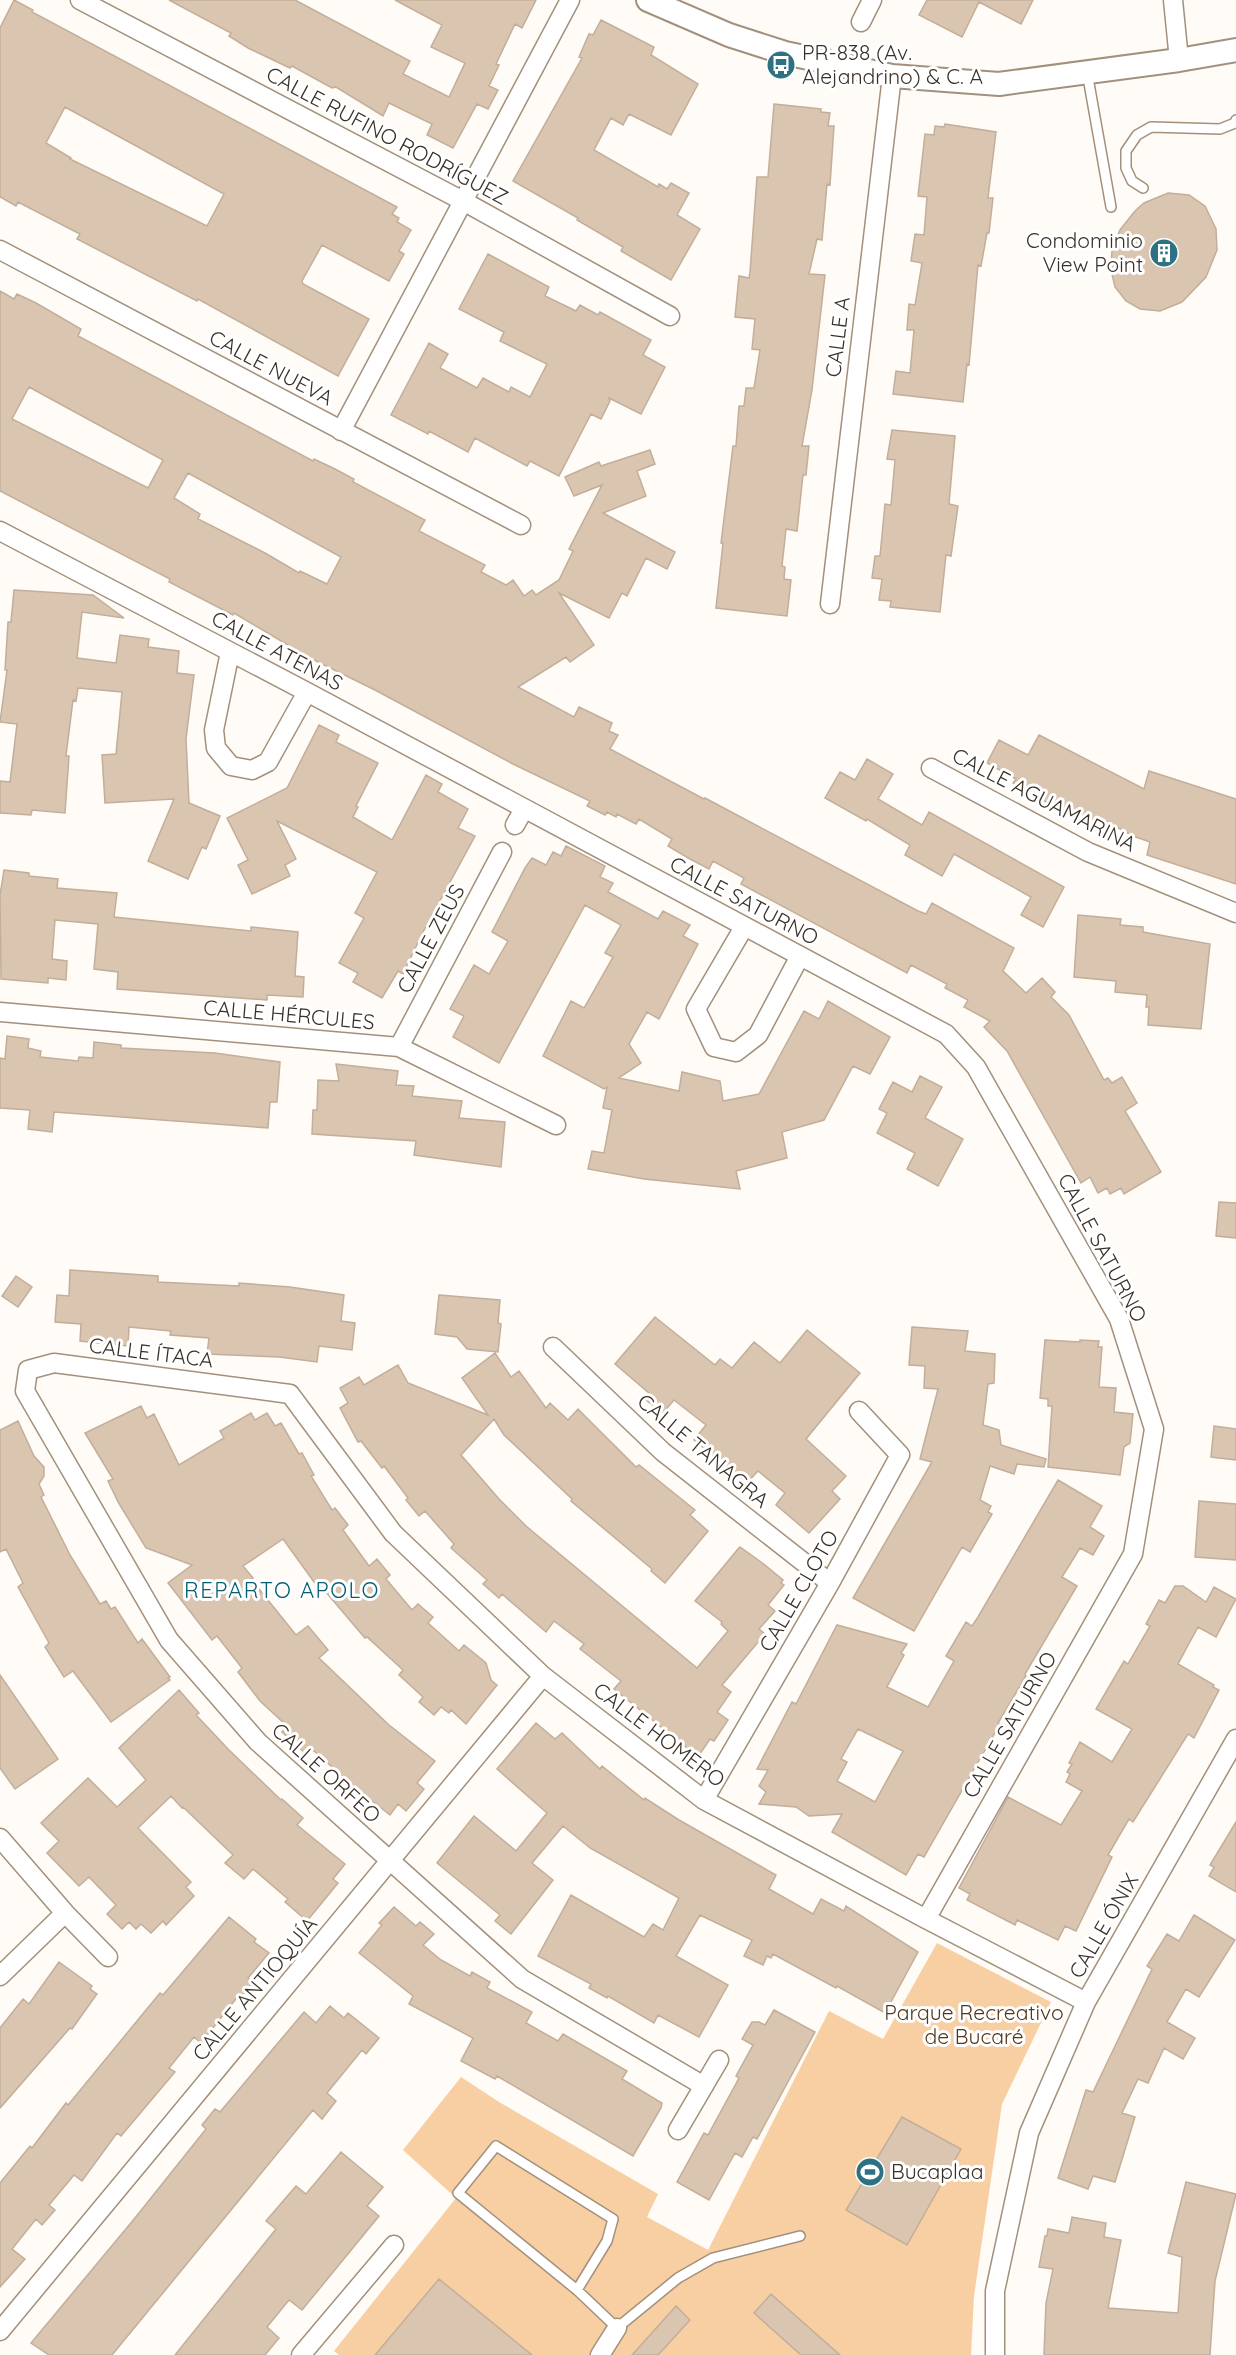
<svg xmlns="http://www.w3.org/2000/svg" width="1236" height="2355" viewBox="0 0 1236 2355" font-family="Quicksand,sans-serif">
<style>
.green{fill:#f8cfa2}
.building{fill:#d9c5b0;stroke:#c2ae99;stroke-width:1.5;fill-rule:evenodd}
.lines{fill:none;stroke-linecap:round;stroke-linejoin:round}
.service-casing{stroke:#a3907c;stroke-width:12}
.minor-casing{stroke:#a3907c;stroke-width:21}
.tertiary-casing{stroke:#a3907c;stroke-width:26}
.service{stroke:#fff;stroke-width:9}
.minor{stroke:#fff;stroke-width:18}
.tertiary{stroke:#fff;stroke-width:22}
.labels{text-anchor:middle;stroke-width:6;stroke-linejoin:round;paint-order:stroke}
.poi-label{font-size:21px;fill:#393129;stroke:#fff;text-anchor:start}
.street-label{font-size:21px;fill:#393129;stroke:#fff}
.park-label{font-size:21px;fill:#52391b;stroke:#fff}
.neighbourhood-label{font-size:22px;letter-spacing:1.5px;fill:#035f72;stroke:#fff}
</style>
<rect width="100%" height="100%" fill="#fffbf6"/>
<path class="green" d="M937,1943l114,59 -49,102 -28,192 -3,59h-632l-5,-4 122,-153 -53,-48 58,-73 38,25 159,92 -11,23 61,33 121,-239 54,28z"/>
<path class="building" d="M14,0l19,10 -1,2 365,195 -5,7 7,4 -2,4 14,8 -12,21 5,3 -15,27 -67,-36 -20,36 1,3 66,35 -31,57 -140,-77 -1,2 -120,-62 3,-5 -62,-32 -2,4 -16,-9v-169zM65,107l159,87 -17,32 -137,-67 1,-1 -25,-15z
M169,0h126l115,61 -7,13 46,23 16,-34 -34,-16 11,-22 -47,-25h141l-14,28 -7,-4 -19,40 3,1 -10,21 9,4 -10,19 -11,-5 -24,44 -26,-13 5,-11 -43,-21 -6,13 -47,-29 -4,1 -40,-22 -2,2 -42,-20 -19,-12 2,-3z
M927,0h106l-12,24 -42,-22 -17,35 -43,-22z
M601,20l53,27 -3,8 47,29 -27,51 -42,-21 -6,11 -12,-7 -17,32 64,37 1,-3 8,5 4,-6 18,10 -12,22 23,14 -29,51 -50,-29 2,-4 -46,-27 1,-2 -65,-37 69,-123 -3,-1 10,-23 4,1z
M774,104l47,5v3l9,1 -2,13h6l-4,59 -3,-1 -5,56 -5,-1 -8,35 16,1 -13,115 -10,56h7l-3,29h-3l-6,56 -11,-2 -4,37 3,1 -1,12 7,1 -4,36 -71,-8 7,-65h-2l12,-97h3l3,-40h5l2,-18h8l6,-38 -8,-1 3,-30 -20,-2 4,-41 10,2 1,-6 7,-95h11z
M945,124l51,8 -8,66h5l-4,35h-2l-6,33 -3,-1 -9,100 -2,-1 -4,38 -70,-8 3,-23 14,2 4,-43h-7l2,-26 6,1 7,-42 -11,-2 4,-27 9,1 3,-38 -9,-1 7,-62 9,1 1,-9 9,1z
M1168,193l21,2 16,11 11,23 1,21 -11,27 -24,25 -22,9 -20,-2 -14,-8 -11,-14 -4,-17 1,-21 8,-19 15,-19 9,-8z
M488,254l61,33 -4,9 31,15 4,-6 18,10 2,-3 51,28 -8,15 22,12 -24,47 -32,-16 1,3 -9,18 -10,-5 -32,62 -29,-15 -3,5 -52,-28 -7,14 -39,-21 -1,3 -37,-19 38,-72 19,11 -8,14 37,20 6,-10 26,14 2,-5 19,10 17,-33 -47,-23 4,-9 -45,-23z
M0,291l14,8 3,-5 19,9 45,26 -3,7 235,125 1,-2 21,10 19,10 -1,3 72,38 -6,11 66,34 -4,7 25,13 7,-5 11,16 8,-6 4,5 23,-15 14,-29 -4,-2 33,-64 -28,11 -9,-19 34,-15 2,4 49,-16 5,14 -18,7 9,25 -43,17 72,39 -8,17 -21,-11 -19,38 -5,-3 -13,25 -50,-25 35,52 -24,17 -4,-5 -48,30 56,30 5,-10 33,16 -3,8 9,4 -8,14 94,50 1,-1 213,113 8,3 6,-11 82,45 -11,23 23,22 16,-15 13,14 -4,5 18,18 35,65 4,-2 4,5 10,-6 15,26 -12,8 36,61 -37,22 -3,-6 -11,6 -3,-6 -9,5 -8,-16 -9,6 -74,-132 -23,-24 6,-6 -26,-14 4,-7 -23,-12 2,-4 -36,-19 -4,8 -166,-89 3,-6 -31,-17 -4,8 -19,-10 -22,-13 4,-7 -33,-20 -3,5 -19,-10 -1,3 -9,-5 -2,3 -18,-9 3,-5 -77,-37 -138,-74 -67,-33 -74,-44 -1,2 -64,-33 1,-3 -170,-88zM29,387l134,73 -15,28 -136,-69zM188,473l153,84 -14,27 -27,-13 -1,2 -34,-20 -67,-34 2,-5 -26,-16z
M892,430l63,6 -6,68 9,2 -7,50 -5,-1 -6,57 -50,-5 1,-6 -12,-1 3,-21 -10,-1 3,-22h5l5,-52 6,1 4,-45 -8,-1z
M14,590l79,5 31,23 -42,-6 -5,46 39,5 4,-28 29,4 -1,8 31,4 -2,22 17,2 -8,64 3,64 31,13 -14,33 -4,-2 -14,32 -40,-18 26,-62 -69,4 -3,-48 14,-1 6,-62 -44,-4 -2,13 -3,-1 -7,56h3l-4,57 -33,-3 -1,5 -31,-2v-32l10,1 7,-58 -17,-2 7,-52h-2l3,-48h3z
M319,725l20,10 -3,7 42,21 -22,43 2,1 -5,10 39,23 34,-65 16,9 -4,8 30,17 -10,19 17,8 -52,96 -20,42 -5,-3 -16,27 -29,-16 5,-9 -19,-10 25,-45 -9,-5 22,-41 -100,-51 19,38 -11,6 5,11 -38,18 -14,-29 10,-5 -21,-42 60,-30z
M1039,735l105,54 5,-18 87,28v85l-89,-29 3,-13 -17,-6 -36,-20 -6,12 -78,-45 3,-4 -29,-16 12,-23 29,15z
M867,759l26,15 -15,25 44,26 7,-13 135,75 -21,40 -22,-12 10,-18 -77,-43 -12,22 -37,-21 5,-10 -43,-26 -1,2 -41,-23 15,-26 15,8z
M566,846l39,20 -5,11 13,6 -5,9 50,27 5,-8 27,14 -7,11 15,8 -39,75 -12,-7 -18,32 12,19 -22,15 60,13 3,-19 38,9 3,20 36,-7 45,-83 15,8 9,-18 62,36 -20,37 -17,-8 -29,54 -42,12 5,26 -51,13 4,18 -96,-10 -56,-10 4,-18 12,2 8,-43 -9,-2 4,-21 -3,2 -61,-33 28,-55 13,7 29,-51 -8,-4 16,-28 -36,-20 -86,158 -46,-26 11,-21 -14,-7 24,-44 15,9 19,-33 -16,-9 33,-64 7,-10 14,7 7,-13 8,4z
M4,870l25,3v3l29,3 -1,9 60,5 -3,24 137,14v-4l47,5 -3,44 9,1 -1,20 -36,-2v5l-150,-11 1,-17 -24,-3 4,-45 -43,-4 -3,39 15,2 -1,19 -18,-2v5l-47,-4 -1,-84z
M1078,915l43,4 -1,6 23,2v5l67,12 -9,85 -53,-4 1,-18h-3l1,-12 -32,-3 1,-11 -42,-4z
M7,1036l22,3 -1,9 13,3 -1,6 38,4 1,-4 14,1 1,-16 27,3v3l94,5 65,9 -3,40h-7l-2,26 -214,-16 -2,20 -24,-3 2,-19 -30,-2v-50l5,1z
M336,1064l62,7 -2,14 18,1 -2,10 50,5 -3,17 46,4 -4,45 -87,-12 2,-14 -104,-7 1,-24h4l1,-30 21,1z
M920,1076l22,11 -17,31 38,21 -25,47 -31,-17 8,-16 -38,-20 10,-20 -8,-4 14,-27 19,10z
M1219,1202l17,1v35l-20,-2z
M70,1270l88,6v6l81,4v-3l51,4 54,8 -3,26 14,2 -3,27 -33,-4 -2,16 -38,-5 -72,-3 2,-16 -39,-3 1,-4 -42,-4 -1,19 -48,-5 1,-17 -26,-2 2,-27 12,1z
M16,1276l16,11 -14,20 -16,-11z
M439,1295l61,5 -2,23 3,1 -3,28 -31,-3 -10,-12 -22,-3z
M655,1317l60,48 5,-6 12,9 22,-26 26,21 27,-33 53,43 -54,66 40,37 -14,15 8,8 -31,34 -33,-28 9,-12 -27,-22 -11,12 -53,-43 12,-15 -32,-25 -11,13 -17,-13 4,-6 -35,-30z
M912,1327l56,4 -3,20 30,3 -1,29 -6,1 -5,41 16,5 2,15 45,14 -2,8 -27,-3 -3,10 -24,-8 -10,34 11,6 -3,6 4,2 -22,38 -8,-5 -48,84 -61,-33 79,-136 -12,-3 18,-70 -14,-1 1,-22 -16,-1z
M1045,1340l35,2v-2l19,1 -1,6h4l-3,40 17,1 -2,24 19,2 -3,29 -6,4 -4,28 -72,-8 4,-61h-4v-7l-8,-1z
M495,1353l16,24 8,-6 27,37 4,-5 18,17 10,-11 58,58 3,-2 56,45 -5,5 18,16 -43,52 -14,-12 1,-2 -81,-68 1,-2 -68,-64 -10,-16 -33,36 38,44 27,27 171,142 31,-37 -7,-7 1,-2 -27,-21 43,-52 2,-2 21,15 22,18 -2,3 3,2 -16,20 7,6 -16,18 6,5 -43,51 9,7 -14,20 11,8 -14,21 -4,-2 -12,18 -84,-68 7,-8 -41,-32 4,-5 -30,-23 -8,11 -44,-38 -3,4 -16,-14 4,-4 -36,-32 3,-4 -29,-33 -6,5 -13,-16 2,-2 -24,-32 -2,2 -21,-27 -3,1 -18,-34 8,-5 -8,-15 19,-11 5,8 34,-20 10,18 80,32 -26,-37z
M141,1406l6,12 7,-4 25,51 45,-27 -4,-7 31,-18 4,7 12,-7 8,13 6,-3 18,31 3,-1 12,22 -3,1 21,34 3,-2 13,17 -5,5 26,36 8,-7 13,16 -4,4 26,31 6,-6 15,13 -5,6 31,28 5,-6 22,18 5,17 6,5 -31,39 -15,-14 -2,3 -8,-6 -7,8 -15,-13 4,-5 -24,-22 4,-5 -36,-33 -2,1 -46,-54 -2,2 -34,-47 -40,27 10,12 -2,1 45,56 12,-9 20,24 -9,8 70,67 46,36 -18,22 7,6 -18,22 -8,-7 -8,11 -39,-31 -38,-34 -5,6 -26,-24 5,-6 -27,-25 -22,-29 4,-4 -25,-32 -5,4 -44,-57 24,-18 -46,-17 -28,-46 -10,-21 5,-2 -28,-46z
M18,1421l16,35 10,11v9l-5,8 5,11 -3,2 29,58 30,49 6,-3 5,8 4,-2 23,36 4,-4 28,38 -2,1 2,2 -59,42 -38,-51 -9,6 -19,-30 4,-4 -31,-56 5,-4 -17,-34 -6,3v-122z
M1214,1426l22,3v31l-25,-3z
M1058,1480l44,26 -12,21 14,9 -11,19 -13,-7 -18,29 15,9 -52,88 1,2 -28,47 2,1 -27,47 -49,86 -6,-3 -12,21 -74,-43 10,-18 -33,2 -13,-9 -37,-3 7,-12 -7,-6 9,-16 -11,-1 35,-67 4,2 41,-79 70,19 -6,9 3,2 -17,32 41,20 26,-46 -8,-5 20,-34 6,4 6,-9zM858,1729l45,22 -28,51 -38,-21 10,-19 -6,-3z
M1199,1501l37,3v56l-41,-3z
M1175,1586h8l23,16 8,-15 22,12 -20,38 -18,-10 -20,37 36,21 -1,2 6,3 -25,48 -6,-4 -55,88 -4,-3 -21,36 4,2 -36,74 -11,-5 -7,14 -41,-20 -2,5 -48,-25 3,-6 -11,-6 49,-91 53,28 21,-34 -16,-9 4,-8 -3,-2 5,-8 -3,-1 11,-21 32,20 20,-33 -36,-20 28,-48 4,3 22,-38 -4,-2 13,-24 6,3z
M0,1675l58,84 -43,30 -15,-21z
M179,1690l20,23 -3,2 33,35 52,50 1,-1 21,19 -6,7 48,39 -12,15 5,4 -31,38 -22,-19 3,-3 -35,-30 -9,10 -19,-16 8,-8 -50,-48 -1,1 -11,-12 -33,32 53,54 -5,5 8,9 -28,29 -3,-4 -12,12 -10,-9 -5,5 -7,-7 -7,7 -15,-15 9,-9 -27,-28 -10,9 -32,-33 12,-12 -18,-18 47,-45 29,29 29,-27 -27,-32z
M536,1723l19,16 7,-6 38,36 2,-3 42,34 1,-2 34,22 97,55 -7,14 44,25 8,-15 23,12 2,-5 72,46 -33,61 -48,-27 -1,2 -63,-34 -2,4 -4,-2 -4,9 -19,-9 8,-16 -52,-25 -24,41 52,29 -29,52 -41,-22 -4,8 -46,-27 -1,2 -18,-10 2,-4 -53,-28 33,-61 73,42 9,-13 10,6 16,-32 -89,-50 -27,-22 -31,37 21,17 -42,54 -16,-13 5,-6 -63,-52 37,-47 42,35 31,-38 -50,-44z
M1236,1822v70l-27,-16 5,-9 -4,-2z
M394,1907l22,19 4,-4 14,12 -11,11 18,15 29,16 2,-4 18,10 -3,6 45,24 -6,11 32,18 5,-7 64,37 -5,8 40,24 -1,5 -28,48 -136,-80 -2,3 -34,-18 12,-23 -64,-34 4,-8 -54,-43 23,-28 -3,-2z
M1194,1915l41,25 -36,57 -13,-8 -19,33 28,16 -12,21 -19,-11 -16,35 -10,-4 -16,34 13,4 -20,65 -22,-6 -5,13 -30,-11 28,-88 7,2 59,-123 -5,-3 20,-32 12,7z
M229,1917l27,22 -2,3 15,11 -21,25 5,4 -12,15 -2,-2 -38,48 -7,-6 -25,31 6,4 -54,64 -4,-3 -35,48 -8,-6 -25,30 6,5 -13,15 -6,-6 -24,30 13,10 -25,28v-104l30,-37 2,2 34,-45 2,2 92,-112 3,2z
M59,1962l33,24 -2,3 7,5 -25,35 -2,-1 -70,80v-80l23,-29 6,5z
M330,2006l14,12 4,-5 31,25 -13,16 -4,-4 -35,43 9,8 -14,18 -9,-9 -201,245h-63l-18,-12 104,-125 71,-89 -4,-4 13,-16 5,3 84,-100 12,11z
M774,2010l41,22 -58,107 -4,-2 -11,20 -7,-4 -26,47 -32,-18 27,-49 4,2 31,-57 -3,-2 17,-31 -11,-6 10,-17h7l6,3z
M902,2117l59,32 -54,96 -61,-35z
M341,2152l42,35 -16,19 12,10 -77,94 -13,-10 -22,27 12,11 -14,17h-90l93,-116 8,-10 -10,-8 30,-35 10,8z
M1186,2182l50,12 -21,87 -5,74h-166l2,-52 7,-34 -14,-2 6,-31h2l1,-7 21,4 3,-16 34,6 -2,14 17,3 -13,68 70,5 4,-56 -14,-4z
M439,2279l93,76h-157z
M771,2294l69,61h-39l-47,-42z
M676,2306l14,14 -32,35h-26z"/>
<g class="lines">
<g class="service-casing">
<path id="service" d="M1087,72l24,135
M1143,188l-11,-7 -6,-13v-17l11,-16 14,-8 69,2 15,-6 1,-3
M577,2290l30,-49 6,-22 -117,-73 -38,47 119,97 40,38 61,-50 35,-20 87,-22"/>
</g>
<g class="minor-casing">
<path id="minor" d="M80,0l383,201 207,115
M1173,0l6,60
M861,22l11,-22
M0,250l521,275
M341,431l229,-431
M0,531l307,161 639,342 30,33 143,252 35,110 -21,125 -207,365
M830,604l62,-528
M230,652l-16,78 2,18 15,18 21,4 16,-8 39,-70
M931,768l157,84 148,61
M515,825l9,-16
M744,927l-48,82 18,38 22,5 22,-17 42,-79
M0,1012l399,35 157,78
M399,1047l103,-195
M553,1347l110,105 167,131
M704,1800l126,-217 70,-128 -41,-44
M0,1838l65,75 43,44
M0,1976l65,-63
M704,2086l-182,-107 -264,-237 -89,-102 -144,-249 3,-21 26,-7 236,31 103,139 150,143 161,124 222,119 160,83
M678,2130l41,-70
M0,2331l543,-655
M301,2355l93,-110
M600,2355l17,-27
M995,2355v-64l34,-158 57,-131 150,-263"/>
</g>
<g class="tertiary-casing">
<path id="tertiary" d="M648,0l81,35 56,18 107,23 107,8 180,-24 57,-10"/>
</g>
<use href="#service" class="service"/>
<use href="#minor" class="minor"/>
<use href="#tertiary" class="tertiary"/>
</g>
<defs>
<g id="bus-disc" transform="scale(1.5)"><circle r="9.5" fill="#2e7183" stroke="#fff"/><path d="M-5-6H5V4H4V6H2V4H-2V6H-4V4H-5ZM-3.5-4V0h7V-4ZM-3.5 1.2v1.5H-2V1.2ZM2 1.2v1.5H3.5V1.2Z" fill="#fff"/></g>
<g id="building-disc" transform="scale(1.5)"><circle r="9.5" fill="#2e7183" stroke="#fff"/><path d="M-4-6H4V6H1V3H-1V6H-4ZM-2.5-4.3h1.7v1.8h-1.7ZM.8-4.3h1.7v1.8H.8ZM-2.5-1h1.7V.8h-1.7ZM.8-1h1.7V.8H.8Z" fill="#fff"/></g>
<g id="stadium-disc" transform="scale(1.5)"><circle r="9.5" fill="#2e7183" stroke="#fff"/><path d="M0-5a6.5 5 0 1 0 0 10a6.5 5 0 1 0 0-10ZM-3.5-1.8h7v3.6h-7Z" fill="#fff"/></g>
</defs>
<g fill-rule="evenodd">
<use href="#bus-disc" x="781" y="65"/>
<use href="#building-disc" x="1164" y="253"/>
<use href="#stadium-disc" x="870" y="2172"/>
</g>
<g class="labels">
<g class="poi-label">
<text x="802" y="60">PR-838 (Av.<tspan x="802" dy="24">Alejandrino) &amp; C. A</tspan></text>
<text x="1143" y="248" text-anchor="end">Condominio<tspan x="1143" dy="24">View Point</tspan></text>
<text x="891" y="2179">Bucaplaa</text>
</g>
<g class="street-label">
<text transform="translate(387 136) rotate(28)" y="7">CALLE RUFINO RODRÍGUEZ</text>
<text transform="translate(838 337) rotate(-83)" y="7">CALLE A</text>
<text transform="translate(271 368) rotate(28)" y="7">CALLE NUEVA</text>
<text transform="translate(277 651) rotate(28)" y="7">CALLE ATENAS</text>
<text transform="translate(1044 800) rotate(27)" y="7">CALLE AGUAMARINA</text>
<text transform="translate(744 901) rotate(28)" y="7">CALLE SATURNO</text>
<text transform="translate(431 939) rotate(-62)" y="7">CALLE ZEUS</text>
<text transform="translate(289 1015) rotate(5)" y="7">CALLE HÉRCULES</text>
<text transform="translate(1102 1248) rotate(62)" y="7">CALLE SATURNO</text>
<text transform="translate(151 1353) rotate(7)" y="7">CALLE ÍTACA</text>
<text transform="translate(703 1451) rotate(40)" y="7">CALLE TANAGRA</text>
<text transform="translate(799 1591) rotate(-60)" y="7">CALLE CLOTO</text>
<text transform="translate(1010 1725) rotate(-60)" y="7">CALLE SATURNO</text>
<text transform="translate(659 1735) rotate(37)" y="7">CALLE HOMERO</text>
<text transform="translate(326 1773) rotate(42)" y="7">CALLE ORFEO</text>
<text transform="translate(1104 1926) rotate(-60)" y="7">CALLE ÓNIX</text>
<text transform="translate(255 1989) rotate(-50)" y="7">CALLE ANTIOQUÍA</text>
</g>
<g class="park-label">
<text x="974" y="2020">Parque Recreativo<tspan x="974" dy="24">de Bucaré</tspan></text>
</g>
<g class="neighbourhood-label">
<text x="282" y="1598">REPARTO APOLO</text>
</g>
</g>
</svg>
